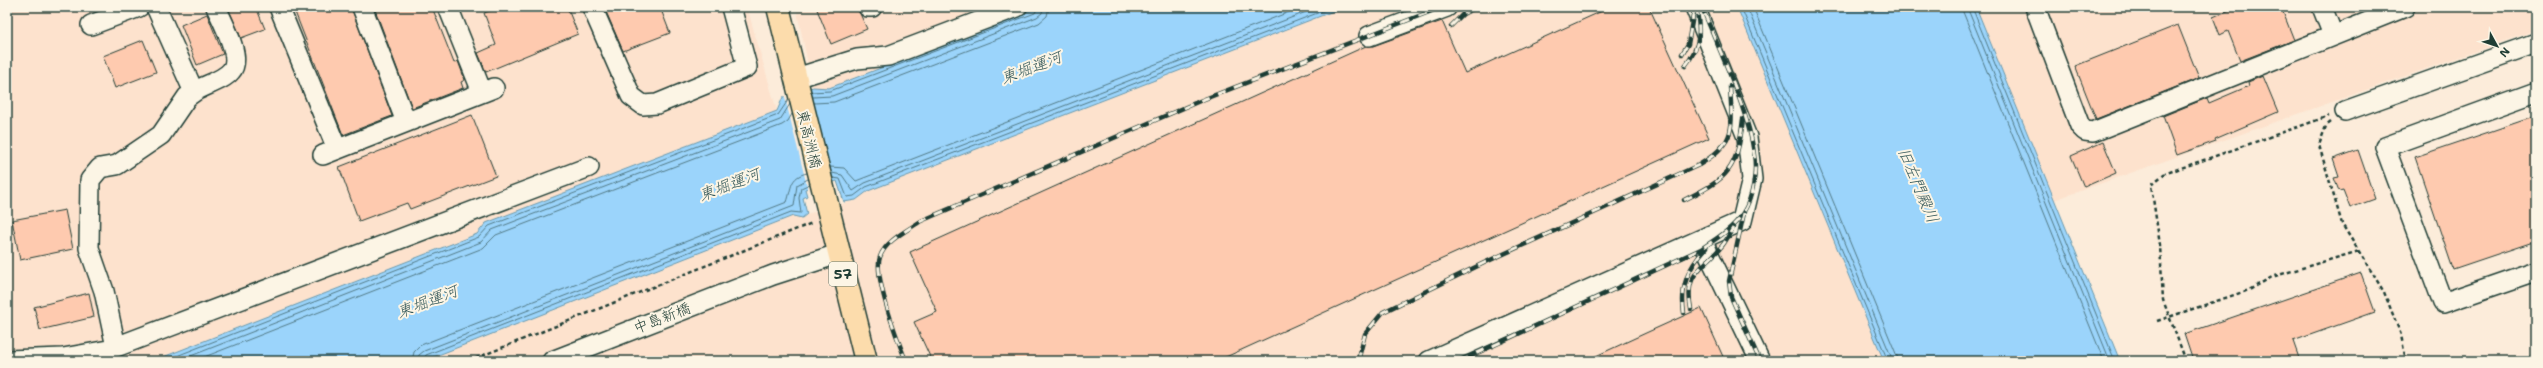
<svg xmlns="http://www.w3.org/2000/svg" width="2543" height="368" viewBox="0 0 2543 368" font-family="'Shantell Sans','Klee One',sans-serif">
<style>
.built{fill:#fde2cd}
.water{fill:#9bd4fb;stroke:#6998ab}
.pier{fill:#fcecda}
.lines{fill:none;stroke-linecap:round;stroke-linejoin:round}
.shore{stroke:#517984;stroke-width:1}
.building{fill:#fecaaf;stroke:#1f3d34}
.minor-casing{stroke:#1f3d34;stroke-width:22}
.major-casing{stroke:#1f3d34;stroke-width:25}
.path{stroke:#1f3d34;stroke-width:2.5;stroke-dasharray:4 3;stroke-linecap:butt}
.minor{stroke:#fcf5e5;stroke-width:19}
.major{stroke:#fcdcac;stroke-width:22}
.rail-casing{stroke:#1f3d34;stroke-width:4.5}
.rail{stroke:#fcf5e5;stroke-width:3;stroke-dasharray:9;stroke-linecap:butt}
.labels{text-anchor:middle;stroke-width:4;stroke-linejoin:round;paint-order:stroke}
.shield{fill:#fcf5e5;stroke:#617469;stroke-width:1}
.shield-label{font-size:14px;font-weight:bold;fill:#1f3d34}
.street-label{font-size:15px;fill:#1f3d34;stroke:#fcf5e5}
.water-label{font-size:16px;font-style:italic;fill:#385b5c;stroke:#fcf5e5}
</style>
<rect width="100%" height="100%" fill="#fcecda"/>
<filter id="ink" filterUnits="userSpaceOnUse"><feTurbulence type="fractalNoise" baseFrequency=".025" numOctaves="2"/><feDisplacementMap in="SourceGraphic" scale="8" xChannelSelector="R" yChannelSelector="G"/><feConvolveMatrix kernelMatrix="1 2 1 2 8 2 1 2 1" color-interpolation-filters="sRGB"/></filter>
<g filter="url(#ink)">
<path class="built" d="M7,7h740l30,104 -290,112 -10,11 -324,127h-146z
M796,7h243l-210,81 -16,-1z
M1344,7h393l147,354h-1461l370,-145 9,2 5,-4 49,-14 12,-9z
M1976,7h560v23l-482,170z"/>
<path class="water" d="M1039,7h305l-476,184 -12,9 -12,2 -7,-21 -32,8 2,7 -4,2 4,16 -5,4 -9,-2 -370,145h-270l324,-127 9,-11 291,-112 6,-14 30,-10 16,1z
M1737,7h239l144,354h-236z"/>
<path class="pier" d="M795,91l38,93 -25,6 -24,-96z"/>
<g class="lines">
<path class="shore" d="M1741,7l147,354
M1747,7l146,354
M1753,7l146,354
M1961,7l143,354
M1967,7l143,354
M1972,7l143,354
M811,92l19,-1 205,-78 3,-6
M813,97l19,-1 205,-79 5,-4 1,-6
M814,103l20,-1 205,-79 8,-7 2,-9
M830,167l14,1 12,13 446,-174
M832,173l10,2 11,16 12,-8 454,-176
M833,178l7,1 7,18 7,-1 12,-9 467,-180
M164,361l315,-124 10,-11 289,-111 11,-16
M178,361l303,-119 11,-12 288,-110 10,-16
M194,361l289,-113 13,-13 286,-110 6,-4 4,-7
M412,361l2,-9 7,-7 366,-143c5,-14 2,-25 20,-29
M418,361l1,-6 5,-4 370,-145 3,-21 11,-6
M423,361l3,-6 365,-143 10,1 -2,-15 2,-10 9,-4"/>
</g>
<path class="building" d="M237,7h19l9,22 -24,9 -12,-28z
M293,7h58l41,109 -49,19z
M374,7h58l22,56 4,-2 7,19 -4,2 2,6 -51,20z
M500,7h67l11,27 -92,38 -8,-19 18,-8 -12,-32z
M604,7h56l10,26 -47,18z
M816,7h41l10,22 -36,15z
M1611,7h38l60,131 -492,223h-285l-18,-39 23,-10 -27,-60 456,-206h7l69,-25 23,52z
M2237,7h44l13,33 -54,21 -12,-30 -8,4 -7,-18z
M207,14l16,40 -26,11 -16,-40z
M2178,25l21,53 -103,41 -21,-53z
M143,40l13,32 -41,16 -12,-32z
M2263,76l15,36 -63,27 1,2 -39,14 -14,-39 44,-18 2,5 40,-17 -1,-4z
M472,115l24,61 -86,33 -3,-6 -48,18 -20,-54z
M2536,116v125l-83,28 -38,-112z
M2103,142l13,31 -32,14 -13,-31z
M2358,150l17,49 -25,9 -7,-18 -4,1 -5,-13 5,-1 -6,-18z
M65,210l8,39 -53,11 -8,-40z
M2361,273l14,39 -82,29 7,20h-107l-9,-27z
M89,293l5,24 -54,13 -6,-23z
M1701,308l24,53h-140l63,-29z"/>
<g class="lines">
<g class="minor-casing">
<path id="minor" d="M156,7l38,85c10,-7 29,-11 37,-21 12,-13 -9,-50 -15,-64
M279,7l58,142
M362,7l44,115
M448,7l34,85
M592,7l39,89 12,9 14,-1 90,-37 -16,-60
M868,7h4
M2035,7l45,119 5,5 8,1 312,-125
M2322,7l11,28
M91,25l48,-18
M1369,36l78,-29
M796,78l61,-19 31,-3 129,-49
M2536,92l-151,55 58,156 93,-32
M2345,111l191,-68
M323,155l171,-67
M1702,240l58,121
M116,347l-12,-56 -15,-43 1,-68 10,-12 17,-3 44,-30 26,-38 7,-5
M7,360l56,-2 45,-8 481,-183
M552,361l221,-86 65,-21
M1429,361l313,-140 10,-42 -5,-42 -52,-130"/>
</g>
<g class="major-casing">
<path id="major" d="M778,7l88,354"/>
</g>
<path class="path" d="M2331,122l-5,4 -7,19 23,79 42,68 17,43 5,26
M2157,321l92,-31 23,-13 87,-26
M469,361l343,-138
M2186,361l-23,-61 -3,-55 -9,-60 13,-11 165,-58"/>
<use href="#minor" class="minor"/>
<use href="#major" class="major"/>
<g class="rail-casing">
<path id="rail" d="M1436,10l30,-3
M1451,26l12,-12 13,-7
M1682,54l6,-10 6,-34
M1685,66c16,-20 16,-35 11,-59
M1684,200c45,-22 53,-30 59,-81
M1744,213l-15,68 2,16 29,64
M1691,309c-7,-37 11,-39 30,-62 5,-5 8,-13 12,-19
M1684,313c-4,-27 4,-45 22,-65
M906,361c-8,-20 -33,-85 -26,-104 5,-16 28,-27 41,-36l281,-121 240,-93
M1358,361l7,-27 18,-22 103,-50 213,-97c39,-24 33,-37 31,-79
M1460,361l241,-112c15,-10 32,-20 42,-36 10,-16 14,-40 11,-59 -5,-43 -36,-106 -52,-147"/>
</g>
<use href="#rail" class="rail"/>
</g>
</g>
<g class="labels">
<rect class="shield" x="829" y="262" width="28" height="24" rx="3"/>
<g class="shield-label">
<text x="843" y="279">57</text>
</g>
<g class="street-label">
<text transform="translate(809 139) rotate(76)" y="5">東高洲橋</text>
<text transform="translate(662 318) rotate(-21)" y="5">中島新橋</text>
</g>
<g class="water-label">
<text transform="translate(1031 67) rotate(-21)" y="6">東堀運河</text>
<text transform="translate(729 184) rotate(-21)" y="6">東堀運河</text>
<text transform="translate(1919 185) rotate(67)" y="6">旧左門殿川</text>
<text transform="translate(427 301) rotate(-21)" y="6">東堀運河</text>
</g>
</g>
<rect width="2543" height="368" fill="none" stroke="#fcf5e5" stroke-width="24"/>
<rect x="12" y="12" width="2519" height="344" fill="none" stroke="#1f3d34" stroke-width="1.5" filter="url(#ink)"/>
<g transform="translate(2497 46) rotate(130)" stroke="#fcf5e5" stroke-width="3" paint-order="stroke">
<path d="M0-3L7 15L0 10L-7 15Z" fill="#1f3d34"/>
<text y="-6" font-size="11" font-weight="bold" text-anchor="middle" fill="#1f3d34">N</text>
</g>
</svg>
